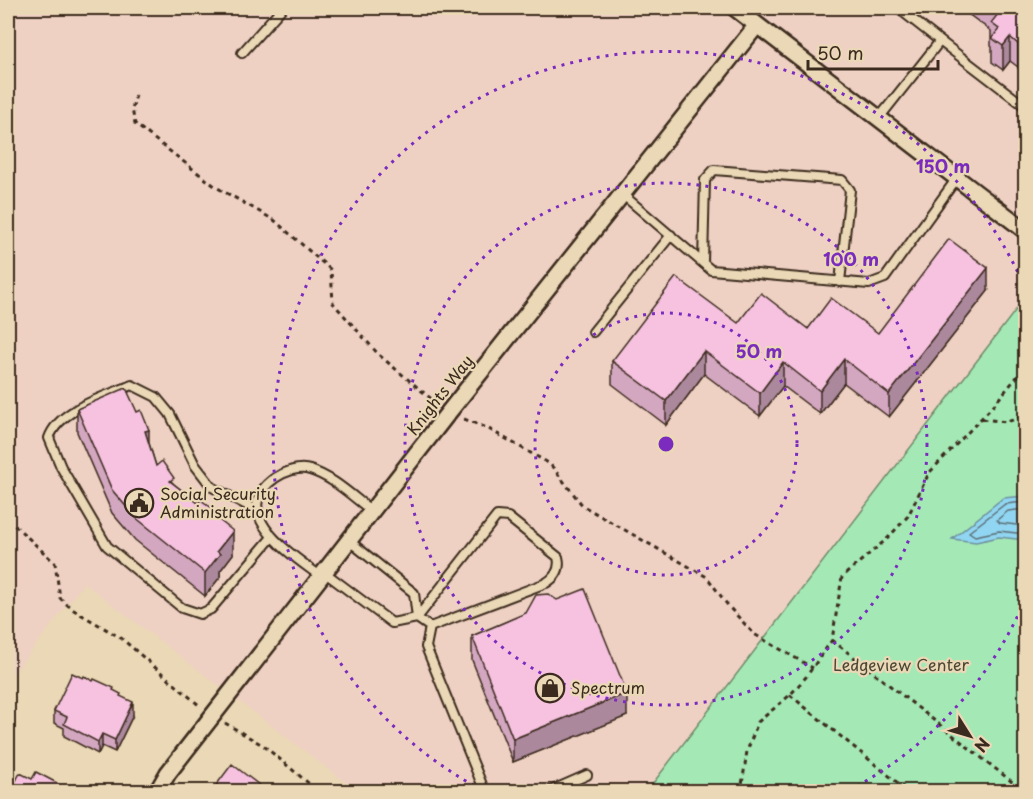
<svg xmlns="http://www.w3.org/2000/svg" width="1033" height="799" viewBox="0 0 1033 799" font-family="'Playpen Sans',sans-serif">
<style>
.built{fill:#eed1c3}
.green{fill:#a4e9b5;stroke:#708a6a;stroke-width:1.5}
.water{fill:#90d5f2;stroke:#6e919d;stroke-width:1.5}
.lines{fill:none;stroke-linecap:round;stroke-linejoin:round}
.shore{stroke:#5d6e73;stroke-width:1.5}
.lane-casing{stroke:#3b2a1e;stroke-width:12}
.street-casing{stroke:#3b2a1e;stroke-width:20}
.path{stroke:#3b2a1e;stroke-width:3;stroke-dasharray:4.5 4.5;stroke-linecap:butt}
.lane{stroke:#ebd8b6;stroke-width:8}
.street{stroke:#ebd8b6;stroke-width:15}
.wall{fill:#d4a7c1;stroke:#3b2a1e;stroke-width:1.5}
.shaded-wall{fill:#ac889d;stroke:#3b2a1e;stroke-width:1.5}
.building{fill:#f6c2e0;stroke:#3b2a1e;stroke-width:1.5}
.ring{fill:none;stroke:#7b2cbf;stroke-width:3;stroke-dasharray:3 6}
.labels{text-anchor:middle;stroke-width:4.5;stroke-linejoin:round;paint-order:stroke}
.street-label{font-size:16px;fill:#3b2a1e;stroke:#ebd8b6}
.poi-label{font-size:16px;fill:#3b2a1e;stroke:#ebd8b6;text-anchor:start}
.park-label{font-size:16px;fill:#4b4735;stroke:#ebd8b6}
.centre{fill:#7b2cbf;stroke:#ebd8b6;stroke-width:3}
.ring-label{font-size:18px;text-anchor:middle;font-weight:bold;fill:#7b2cbf;stroke:#ebd8b6;stroke-width:4.5;stroke-linejoin:round;paint-order:stroke}
</style>
<rect width="100%" height="100%" fill="#ebd8b6"/>
<filter id="ink" filterUnits="userSpaceOnUse"><feTurbulence type="fractalNoise" baseFrequency=".0167" numOctaves="2"/><feDisplacementMap in="SourceGraphic" scale="12" xChannelSelector="R" yChannelSelector="G"/><feConvolveMatrix kernelMatrix="1 2 1 2 8 2 1 2 1" color-interpolation-filters="sRGB"/></filter>
<g filter="url(#ink)">
<path class="built" d="M8,8h1017v290l-378,493h-290l-273,-208 -76,98z"/>
<path class="green" d="M1025,298v493h-378z"/>
<path class="water" d="M1025,496v44l-26,-3 -23,5 -24,-3 51,-41z"/>
<g class="lines">
<path class="shore" d="M1026,502l-21,2 -36,28 6,4 24,-5 27,3
M1026,509l-18,2 -11,9 3,3 26,3"/>
<g class="lane-casing">
<path id="lane" d="M940,41l86,66
M242,53l40,-45
M879,118l61,-77 -42,-33
M622,194l89,76 158,14 16,-6 72,-100
M703,263l2,-83 9,-10 128,10 8,10 -10,92
M593,332l78,-97
M258,511l-46,-24 -17,-22 -25,-51 -14,-17 -24,-12c-27,12 -73,24 -83,53l12,29 46,79 75,62 18,6 11,-5 61,-72
M324,572l68,51 25,-5 -3,-25 -66,-53
M320,576c-26,-20 -95,-63 -45,-98 9,-6 24,-12 35,-8 23,7 43,27 62,41
M430,627l-13,-9 80,-102 11,1 50,40c3,12 -2,20 -12,26l-116,44 -4,20 59,145
M548,792l39,-17"/>
</g>
<g class="street-casing">
<path id="street" d="M735,8l291,223
M157,792l11,-19 280,-360 309,-388"/>
</g>
<path class="path" d="M136,95l-4,14 3,15 81,63 58,33 57,50 2,33 46,52 56,47
M464,419l23,9 63,36 33,42 124,71 22,30 25,27 59,34
M982,419l25,3 19,-7
M8,519l47,44 5,35 12,11 49,29 79,68
M832,640l193,152
M790,695l119,97
M225,723l39,23 55,46
M741,792l6,-41 11,-29 32,-27 16,-18 26,-37 10,-63 46,-39 20,-22 21,-43 63,-66 34,-41"/>
<use href="#lane" class="lane"/>
<use href="#street" class="street"/>
</g>
<path class="wall" d="M960,8h66v51l-2,-1 -6,9 -8,-6 -7,9 -11,-8v-15l-1,-1v-15z
M988,291l-99,126 -45,-34 -24,31 -37,-28 -23,30 -56,-42 -38,51 -54,-41v-23l126,-38 140,10z
M77,409l60,3 12,31 7,23 18,18 43,34 16,36 -13,17v6l-15,19 -70,-56 -23,-27 -35,-81z
M557,600l70,116 -114,46 -41,-102v-24z
M114,691l7,6 12,18 -18,37 -13,-6 -4,8 -34,-18v-8l-10,-5v-12z"/>
<path class="shaded-wall" d="M1024,35v23l-6,9v-23z
M1010,37v24l-7,9v-24z
M988,268v23l-99,126v-23z
M704,351v23l-38,51v-24z
M844,359v24l-24,31v-23z
M783,362v24l-23,30v-23z
M149,430v23l-4,-22z
M233,531v23l-13,17v6l-15,19v-23l12,-22z
M627,693v23l-114,46v-23z
M133,702v13l-18,37v-12z
M102,734v12l-4,8v-12z"/>
<path class="building" d="M990,8h36v28l-2,-1 -6,9 -8,-7 -7,9 -11,-8 7,-9 -8,-6 7,-9z
M949,239l39,29 -99,126 -45,-35 -24,32 -37,-29 -23,31 -56,-42 -38,50 -54,-40 64,-84 62,46 23,-30 47,36 23,-31 47,35z
M126,388l11,24 4,-2 8,20 -4,1 11,35 6,-5 12,17 -4,3 28,22 3,-3 16,12 -3,4 19,15 -16,20 3,3 -15,19 -70,-56 -23,-27 -35,-81z
M585,589l42,104 -114,46 -41,-103 54,-23 10,-18 12,-1 9,6z
M72,673l11,5 1,-2 9,5 1,-2 20,9 -1,2 8,4 -1,2 13,6 -18,38 -13,-6 -4,8 -34,-18 3,-7 -13,-6z
M232,764l36,28h-57z
M36,772l19,10 14,10h-59l10,-19 12,6z"/>
</g>
<g class="ring">
<circle cx="666" cy="444" r="131"/>
<circle cx="666" cy="444" r="261"/>
<path d="M1025 600A392 392 0 0 1 850 790M482 790A392 392 0 1 1 1025 288"/>
</g>
<defs>
<g id="civic-ring" transform="scale(1.5)"><circle r="9.5" fill="#ebd8b6" stroke="#3b2a1e" stroke-width="1.5"/><path d="M-.6-6.5H3V-4.5H.6V-3L4-1V1h2V6H-6V1h2V-1L-.6-3ZM-1.2 2.5V6h2.4V2.5Z" fill="#3b2a1e"/></g>
<g id="shop-ring" transform="scale(1.5)"><circle r="9.5" fill="#ebd8b6" stroke="#3b2a1e" stroke-width="1.5"/><path d="M-5-2.5h2.3a2.7 3.5 0 0 1 5.4 0H5L5.5 6h-11ZM-1.5-2.5h3a1.5 2.3 0 0 0-3 0Z" fill="#3b2a1e"/></g>
</defs>
<g fill-rule="evenodd">
<use href="#civic-ring" x="139" y="503"/>
<use href="#shop-ring" x="550" y="688"/>
</g>
<g class="labels">
<g class="street-label">
<text transform="translate(440 395) rotate(-52)" y="6">Knights Way</text>
</g>
<g class="poi-label">
<text x="160" y="500">Social Security<tspan x="160" dy="18">Administration</tspan></text>
<text x="571" y="694">Spectrum</text>
</g>
<g class="park-label">
<text x="901" y="671">Ledgeview Center</text>
</g>
</g>
<circle cx="666" cy="444" r="9" class="centre"/>
<g class="ring-label">
<text x="943" y="173">150 m</text>
<text x="851" y="266">100 m</text>
<text x="759" y="358">50 m</text>
</g>
<rect width="1033" height="799" fill="none" stroke="#ebd8b6" stroke-width="30"/>
<rect x="15" y="15" width="1003" height="769" fill="none" stroke="#3b2a1e" stroke-width="2" filter="url(#ink)"/>
<g transform="translate(970 736) rotate(127)" stroke="#ebd8b6" stroke-width="4.5" paint-order="stroke">
<path d="M0-4.5L10 22L0 15L-10 22Z" fill="#3b2a1e"/>
<text y="-9" font-size="16" font-weight="bold" text-anchor="middle" fill="#3b2a1e">N</text>
</g>
<path d="M808 60v9h130v-9" fill="none" stroke="#3b2a1e" stroke-width="3"/>
<text x="817" y="60" font-size="18" fill="#3b2a1e" stroke="#ebd8b6" stroke-width="4.5" paint-order="stroke">50 m</text>
</svg>
